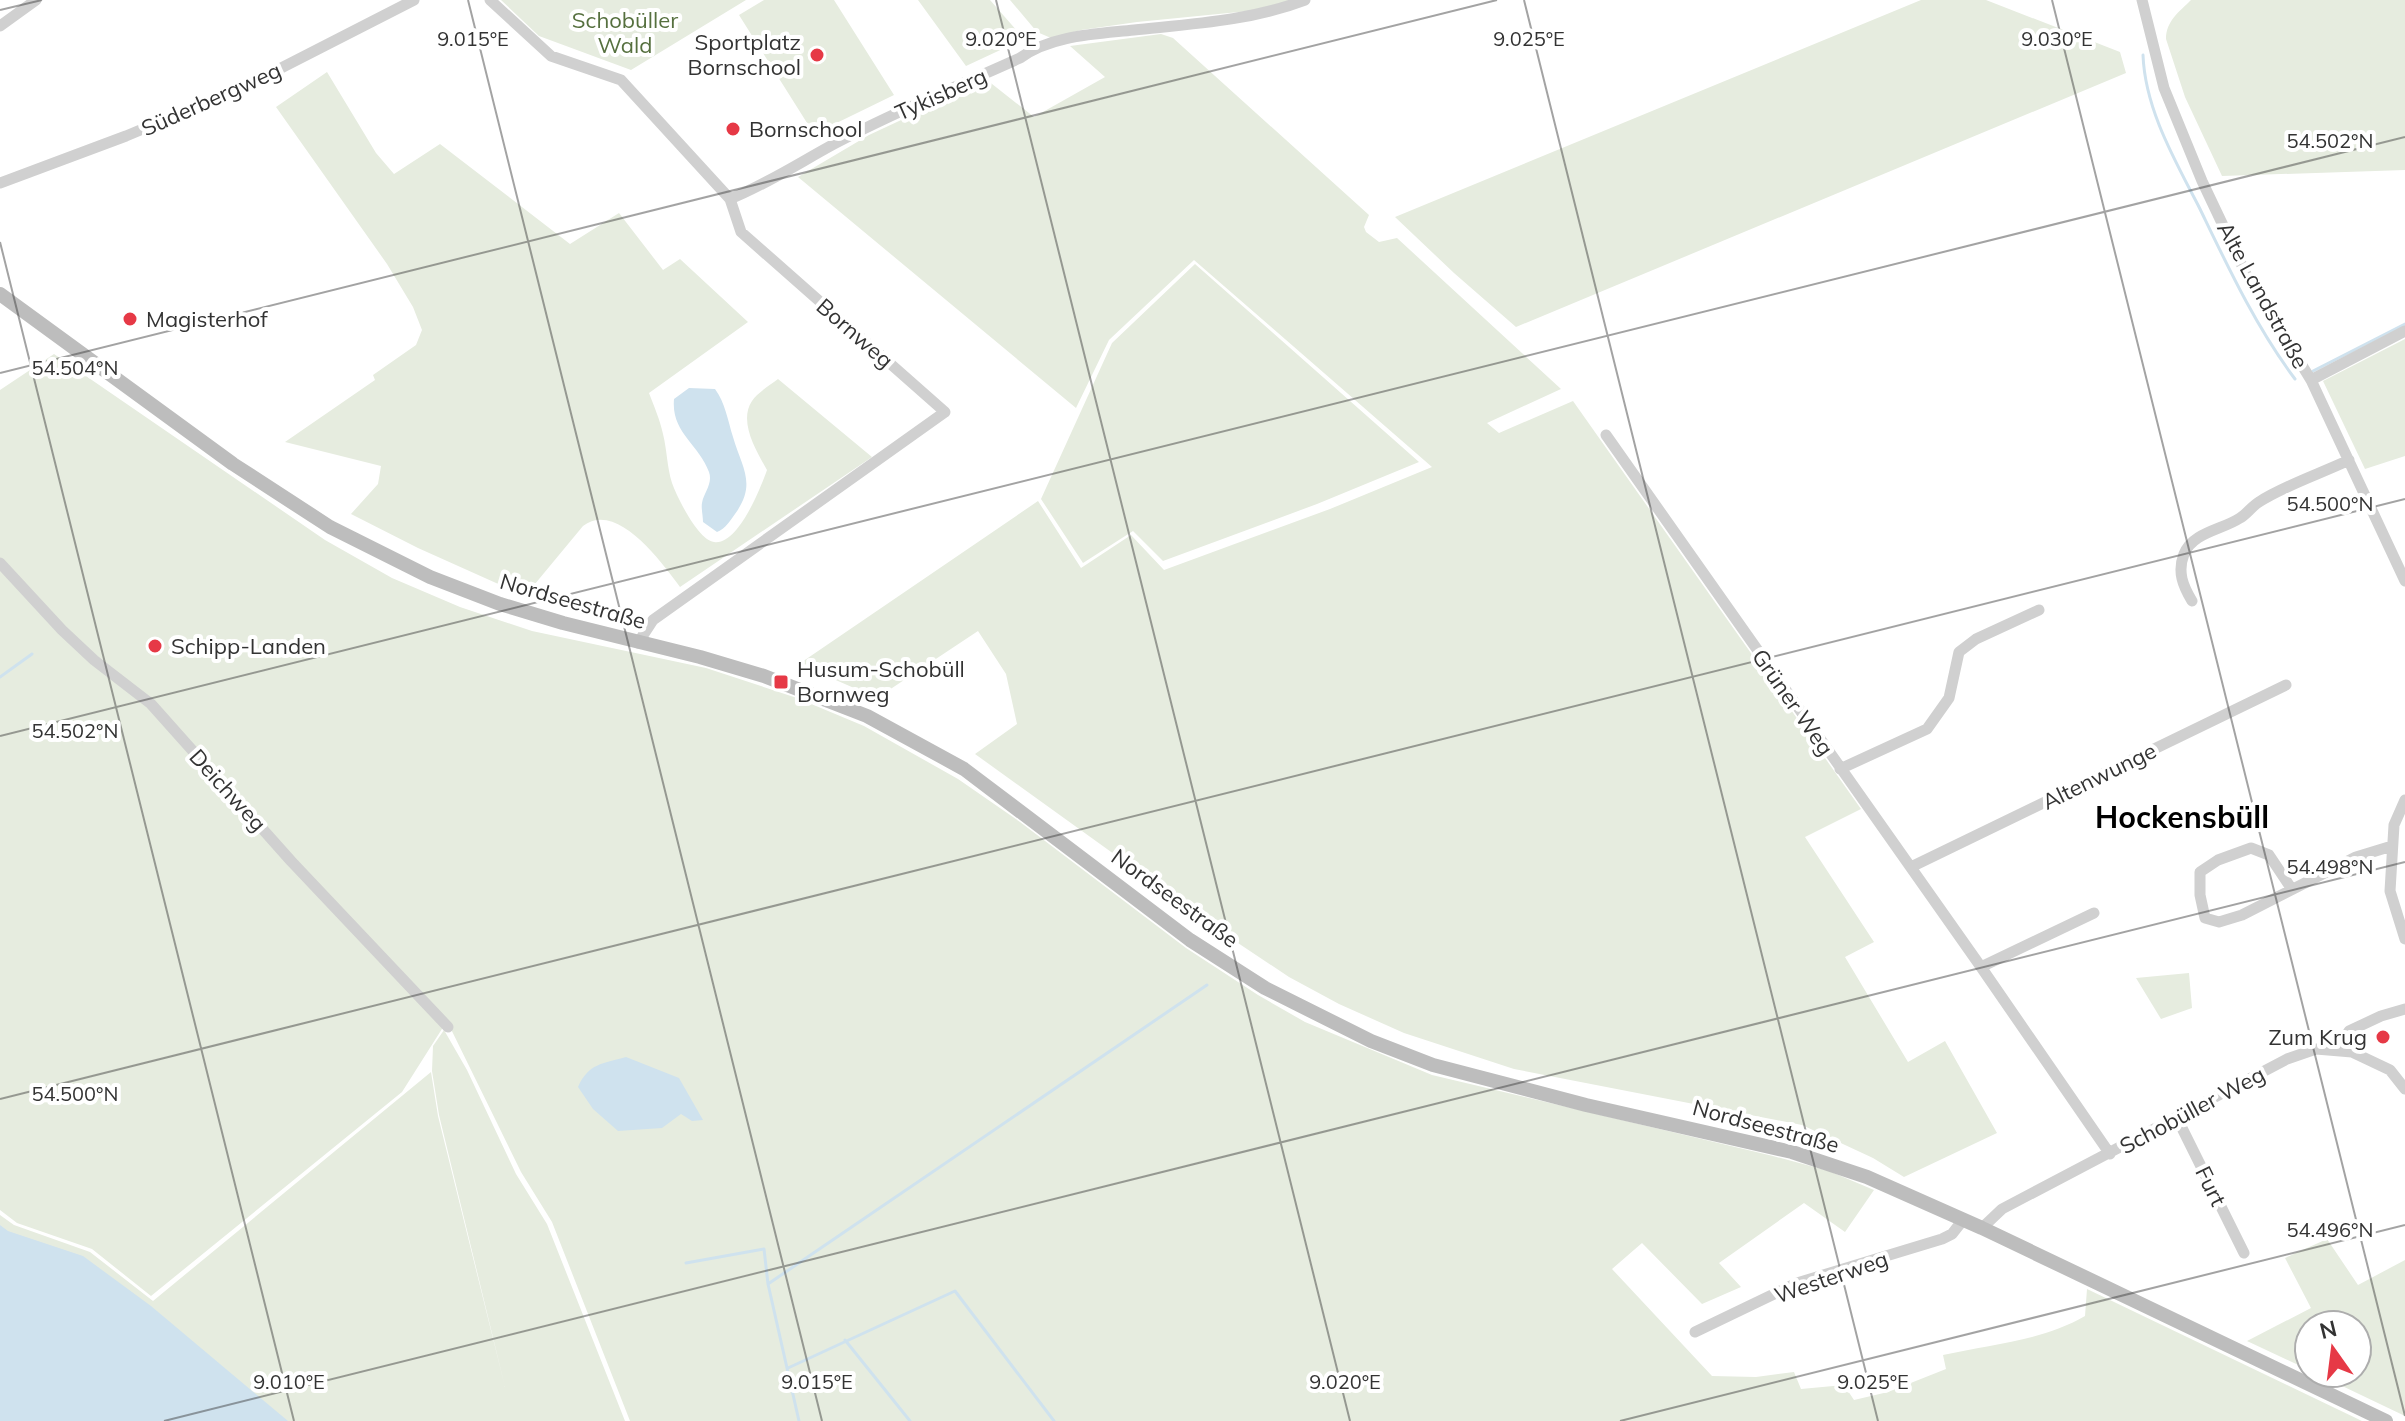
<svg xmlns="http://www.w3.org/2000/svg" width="2405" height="1421" viewBox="0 0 2405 1421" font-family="Mulish,sans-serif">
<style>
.green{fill:#e6ecdf}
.water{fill:#cfe2ee}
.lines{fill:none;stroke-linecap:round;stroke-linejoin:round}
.stream{stroke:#cfe2ee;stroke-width:3}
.minor{stroke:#d0d0d0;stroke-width:11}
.secondary{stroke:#bdbdbd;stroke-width:14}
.ticks{fill:none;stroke:#333;stroke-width:2;stroke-opacity:0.45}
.poi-dot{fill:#e63946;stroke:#fff;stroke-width:3}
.labels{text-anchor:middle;stroke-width:8;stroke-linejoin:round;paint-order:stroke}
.park-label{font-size:22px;fill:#56703f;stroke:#fff}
.poi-label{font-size:22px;fill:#333;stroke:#fff;text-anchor:start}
.street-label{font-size:22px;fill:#333;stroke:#fff}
.district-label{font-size:30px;font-weight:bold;fill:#000;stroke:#fff}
.ticks-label{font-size:20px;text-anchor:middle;fill:#333;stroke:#fff;stroke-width:8;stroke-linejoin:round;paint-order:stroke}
</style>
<rect width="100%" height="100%" fill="#fff"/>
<path class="green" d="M501,0h245l-115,70 -92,-34z
M764,0h70l60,95 -80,39 -75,-119z
M918,0h72l34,39 -58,27z
M1010,0h282l-33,10 -122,12 -56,8 -30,8 -14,-6z
M1921,0h65l134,52 6,21 -610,254 -62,-54 -59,-56z
M2191,0h214v170l-183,6 -37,-79 -19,-58c0,-18 13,-27 25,-39z
M1161,34l12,4 196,177 -5,12 2,5 13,10 18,-4 164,151 -74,34 12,10 74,-32 288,408 -56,28 69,105 -29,15 63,105 37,-21 52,92 -93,44 -31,-19 -71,-33 -288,-56 -110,-36 -65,-29 -50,-27 -57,-38 -257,-185 42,-30 -11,-50 -28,-43 -101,67 -78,-34 239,-163 43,67 50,-33 33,35 166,-61 102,-42 -238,-207 -85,80 -33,68 -278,-231 71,-42 118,-55 47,37 71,-40 -35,-31z
M327,72l49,81 18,21 46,-30 130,100 49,-31 44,57 17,-11 68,63 -99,71c5,13 11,27 14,41 4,16 4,33 9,49 5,14 26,57 42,59 24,4 47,-55 53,-72 -10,-18 -29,-48 -15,-69 5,-8 18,-16 26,-22l94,78 -192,130c-18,-24 -63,-87 -97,-61l-58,70 -107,-48 -67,-34 27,-30 3,-18 -96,-24 90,-62 -2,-5 43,-30 6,-15 -9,-23 -26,-43 -111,-157z
M1195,264l224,198 -102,42 -154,57 -30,-30 -50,32 -42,-64 71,-156z
M2405,339v117l-40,13 -42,-88z
M54,354l271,186 67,38 68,29 72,24 174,37 91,30 67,28 94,53 62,43 166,126 72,47 47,27 127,53 341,81 56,15 45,19 -29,42 -41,-29 -85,60 22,24 -39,17 -60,-61 -30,26 100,107 44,1 38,-5 7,17 43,-4 10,15 34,-8 58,-23 -3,-14c48,-11 99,-14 142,-39l2,-27 275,132h-1732l-78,-199 -31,-50 -74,-151 -45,71 -251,204 -59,-47 -75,-26 -17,-13v-820z
M2189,973l3,35 -31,11 -25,-41z
M444,1030l23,40 49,104 31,50 78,197h-625v-206l14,10 76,27 63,49 278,-229 7,44 67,271 -66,-272 -7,-44 1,-25z
M2327,1239l31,46 47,-25v156l-90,-43h42v-48h-48v45l-62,-29 64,-33 -26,-50z"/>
<path class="water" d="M689,388l26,1c10,13 13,32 18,48 9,31 24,47 2,77 -6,8 -9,14 -18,18l-14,-10c0,-6 -2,-14 -1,-19 2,-11 11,-19 7,-31 -10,-28 -38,-39 -35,-73z
M626,1057l53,21 24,42 -11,1 -11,-7 -19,14 -44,3 -25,-22 -15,-22c11,-24 24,-23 48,-30z
M0,1225l8,6 75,25 68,50 137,115h-288z"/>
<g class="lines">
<path class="stream" d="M2143,55c2,55 33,107 57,154 28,58 56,118 95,170
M2313,371l92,-47
M0,677l32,-23
M686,1263l78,-14 4,35 31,137
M768,1284l439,-299
M845,1340l65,81
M788,1368l167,-77 99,130"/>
<path class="minor" d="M490,0l61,56 70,24 109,119 11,33 204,180 -292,208 -15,23
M2142,0l22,88 38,93 45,95 64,104 94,201
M0,26l36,-26
M0,183l126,-47 122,-51 166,-85
M730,199c37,-15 69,-36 104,-55 60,-32 124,-58 186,-86 31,-23 77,-24 114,-28 57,-6 116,-9 171,-30
M2311,380l94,-49
M1606,435l375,532 129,187
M0,563l62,67 32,30 57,44 140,157 157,166
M2192,601c-9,-15 -15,-29 -8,-47 9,-22 38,-24 56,-36 7,-4 12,-12 19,-16 24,-16 63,-29 90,-42
M1840,769l87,-40 22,-31 10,-46 17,-13 63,-29
M2405,800l-11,25 -4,66 15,48
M1911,867l375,-182
M2291,888l-22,-33 -18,-7 -33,12 -18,12v23l5,23 14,4 23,-7 114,-58 36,-11
M1981,967l113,-54
M2338,1049l11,-18 32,-15 24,-7
M2177,1118l67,135
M1982,1228l20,-19 285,-150 29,-10 36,3 38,18 15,19
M1695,1332l102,-49 145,-44 10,-5 11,-14"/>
<path class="secondary" d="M0,294l233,170 97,63 100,50 70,27 63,19 137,34 64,19 103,40 97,53 226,171 75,48 106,53 62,24 153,40 206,47 75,25 115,51 404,193"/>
</g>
<path class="ticks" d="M468,0l354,1421M996,0l354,1421M1524,0l354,1421M2052,0l353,1416M0,10l42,-10M0,242l294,1179M0,373l1497,-373M0,736l2405,-599M0,1099l2405,-600M164,1421l2241,-559M1620,1421l785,-196"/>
<g class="poi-dot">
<circle cx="817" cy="55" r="8"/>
<circle cx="733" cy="129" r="8"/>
<circle cx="130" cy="319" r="8"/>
<circle cx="155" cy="646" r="8"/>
<rect x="773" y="674" width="16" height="16" rx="4"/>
<circle cx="2383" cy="1037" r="8"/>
</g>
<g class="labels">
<g class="park-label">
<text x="625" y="28">Schobüller<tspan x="625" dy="25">Wald</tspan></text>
</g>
<g class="poi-label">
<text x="801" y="50" text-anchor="end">Sportplatz<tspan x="801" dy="25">Bornschool</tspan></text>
<text x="749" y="137">Bornschool</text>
<text x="146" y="327">Magisterhof</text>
<text x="171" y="654">Schipp-Landen</text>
<text x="797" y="677">Husum-Schobüll<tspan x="797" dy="25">Bornweg</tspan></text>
<text x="2367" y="1045" text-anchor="end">Zum Krug</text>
</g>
<g class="street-label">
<text transform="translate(941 94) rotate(-24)" y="8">Tykisberg</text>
<text transform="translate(211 99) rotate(-24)" y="8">Süderbergweg</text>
<text transform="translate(2263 295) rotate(61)" y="8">Alte Landstraße</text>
<text transform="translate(855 333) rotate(41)" y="8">Bornweg</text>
<text transform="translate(573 601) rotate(16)" y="8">Nordseestraße</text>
<text transform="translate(1793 702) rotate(55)" y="8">Grüner Weg</text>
<text transform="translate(2099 776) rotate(-26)" y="8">Altenwunge</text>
<text transform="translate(228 790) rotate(48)" y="8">Deichweg</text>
<text transform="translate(1175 898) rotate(36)" y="8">Nordseestraße</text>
<text transform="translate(2192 1110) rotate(-28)" y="8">Schobüller Weg</text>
<text transform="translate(1766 1126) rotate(15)" y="8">Nordseestraße</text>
<text transform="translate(2211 1186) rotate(64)" y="8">Furt</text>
<text transform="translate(1831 1277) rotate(-19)" y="8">Westerweg</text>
</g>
<g class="district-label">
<text x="2182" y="828">Hockensbüll</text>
</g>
</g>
<g class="ticks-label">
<text x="473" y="46">9.015°E</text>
<text x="1001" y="46">9.020°E</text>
<text x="1529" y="46">9.025°E</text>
<text x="2057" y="46">9.030°E</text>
<text x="2330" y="148">54.502°N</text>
<text x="75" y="375">54.504°N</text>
<text x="2330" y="511">54.500°N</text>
<text x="75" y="738">54.502°N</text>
<text x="2330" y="874">54.498°N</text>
<text x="75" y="1101">54.500°N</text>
<text x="2330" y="1237">54.496°N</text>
<text x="289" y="1389">9.010°E</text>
<text x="817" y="1389">9.015°E</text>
<text x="1345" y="1389">9.020°E</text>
<text x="1873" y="1389">9.025°E</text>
</g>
<g transform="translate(2333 1349) rotate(346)"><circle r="38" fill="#ffffff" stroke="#adadad" stroke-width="2"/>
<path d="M0-6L14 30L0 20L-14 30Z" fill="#e63946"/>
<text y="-12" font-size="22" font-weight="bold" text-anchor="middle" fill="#333333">N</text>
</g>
</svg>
